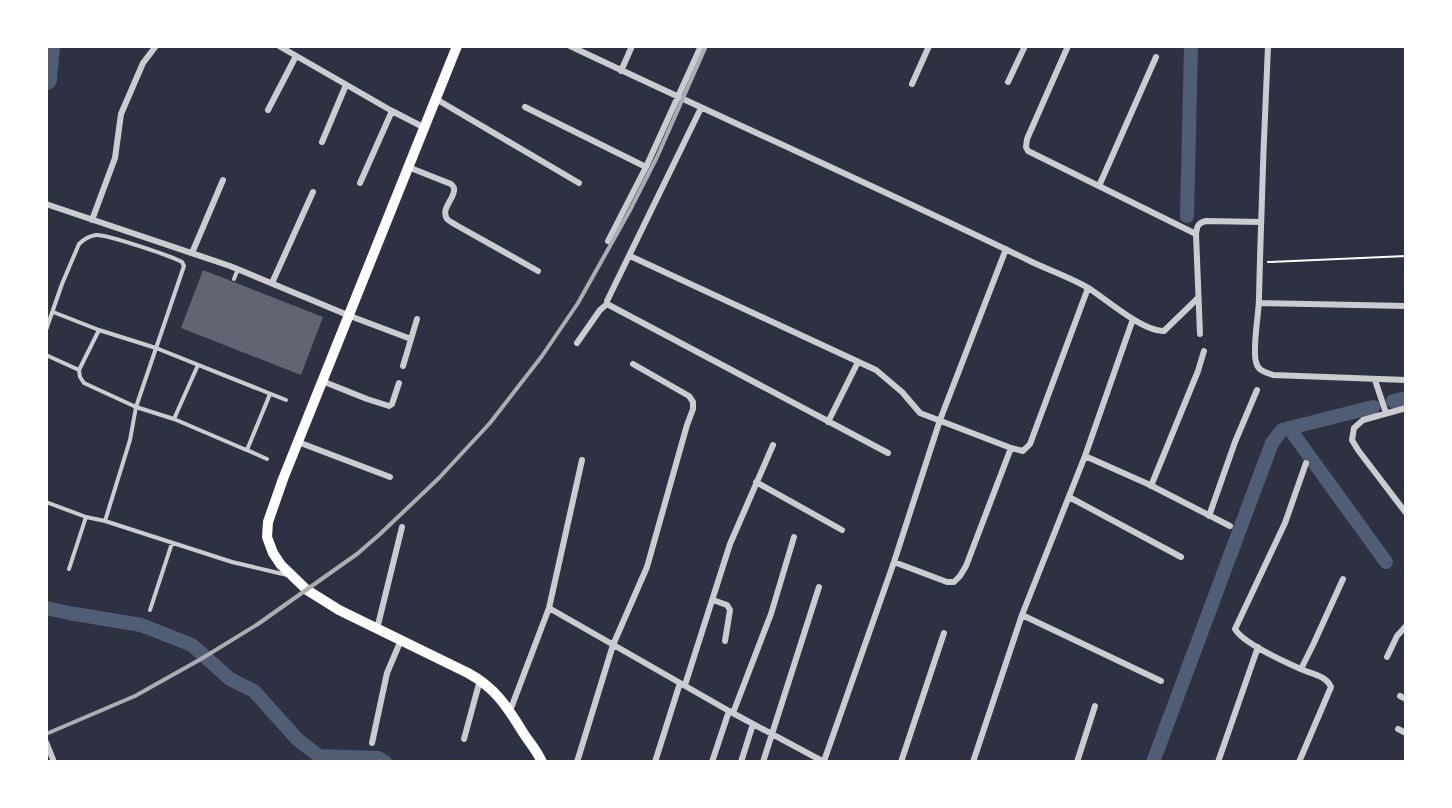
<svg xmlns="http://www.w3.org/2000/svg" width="1452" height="808" viewBox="0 0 1452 808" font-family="'Noto Serif',serif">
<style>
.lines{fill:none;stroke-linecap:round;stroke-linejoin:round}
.canal{stroke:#4f5d75;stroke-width:14}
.river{stroke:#4f5d75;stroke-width:22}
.building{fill:#626471}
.path{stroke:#fff;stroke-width:2}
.service{stroke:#caccd0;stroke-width:4}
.minor{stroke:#caccd0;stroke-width:6}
.secondary{stroke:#fff;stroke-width:10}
.rail{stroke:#abadb3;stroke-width:4}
</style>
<rect width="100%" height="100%" fill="#2d3142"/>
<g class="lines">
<path class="canal" d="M1187,216l4,-170
M1393,401l13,-3
M1289,428l97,134
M46,608l23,5 72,12 51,20 38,34 24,12 43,48 22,17 59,2 7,4
M1153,762l119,-319 10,-13 91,-23"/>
<path class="river" d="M46,79l3,-33"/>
</g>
<path class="building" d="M203,270l120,47 -22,58 -120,-47z"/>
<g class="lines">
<path class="path" d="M1268,262l138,-6"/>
<path class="service" d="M234,279l4,-10
M53,312l46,18 57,18 130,52
M46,330l16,-46 17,-40c5,-5 10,-8 17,-9 10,-1 75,21 86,27l2,4 -48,141 -6,33 -25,81
M99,330l-20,40 1,7 4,6 52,24 38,12
M46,355l33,15
M198,365l-24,54 70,30 3,1 23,-56
M247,450l20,9
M46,502l40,15 19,4 127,41 55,13
M69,569l17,-52
M150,610l22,-67"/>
<path class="minor" d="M279,46l113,65 33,17
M570,46c154,73 309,142 462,216 19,9 40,16 58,27 18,12 54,43 74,42l34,-33
M1068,46l-41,93 -1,8 2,4 168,83c1,-8 2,-11 10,-13l55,1
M1268,46c-4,84 -7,168 -9,252 0,16 -7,50 -3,64 2,9 9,10 17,13l133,5
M621,71l11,-25
M1008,82l17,-36
M912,84l17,-38
M436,99l143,84
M525,107l121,60
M268,110l28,-54
M322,142l24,-57
M408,167l43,17c1,1 3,3 3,4 2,10 -14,20 -7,31 3,3 6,4 9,6l82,46
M360,183l32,-72
M1099,186l57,-129
M46,204l184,62 120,50 61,23
M92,220l23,-62 6,-44 22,-51 13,-17
M1196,234l4,100
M608,241l38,-74 55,-121
M192,253l31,-73
M630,256l246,114 26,22 18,21 91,35 12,3 7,-7 58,-156
M272,283l41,-91
M1259,303l147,3
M607,304l281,149
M577,343l23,-33 7,-6v-3l94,-193
M403,366l14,-47
M1375,380l11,33
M322,381l45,18 22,7 3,-2 7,-21
M1406,408l-43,12 -9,8 -2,12 6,10 48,63
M828,422l30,-60
M298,442l92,35
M1085,456l63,28 82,42
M756,482l86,48
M1151,486l47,-115 6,-20
M1069,497l112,60
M1209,516l26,-74 22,-52
M894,562l53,20h7l6,-6 6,-10 45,-118
M713,600l14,5 3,5 -5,31
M549,608l180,103 95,51
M1022,615l139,66
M377,629l25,-102
M1387,657l10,-21 9,-10
M1301,669l12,-24 30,-66
M685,685l45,-141 43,-99
M1400,696l6,3
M510,711l39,-103 33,-148
M733,713l38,-99 23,-77
M1398,729l8,4
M464,739l16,-59
M46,742l8,20
M372,743l15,-70 14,-33
M824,761l70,-199 46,-142 66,-171
M577,762l36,-117 34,-78 40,-142 6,-16v-7l-4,-6 -56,-32
M655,762l25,-79
M712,762l17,-51
M741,762l12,-38
M763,762l56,-175
M901,762l43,-129
M973,762l49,-147 63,-159 48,-137
M1077,762l18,-56
M1218,762l40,-115
M1299,762l32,-75c-5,-11 -18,-13 -28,-17 -16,-7 -60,-27 -68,-41l50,-106 21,-60"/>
<path class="secondary" d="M457,46l-174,433 -15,43 -1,15 6,16 8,12 26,25 32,20 129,63c28,15 40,35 56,61 6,9 13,17 18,28"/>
<path class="rail" d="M46,734l89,-38 66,-37 57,-35 99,-70 22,-19 60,-57 51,-55 52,-67 36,-53 51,-91 28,-55 49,-111"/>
</g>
<rect width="1452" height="808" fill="none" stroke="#ffffff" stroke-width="96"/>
</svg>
